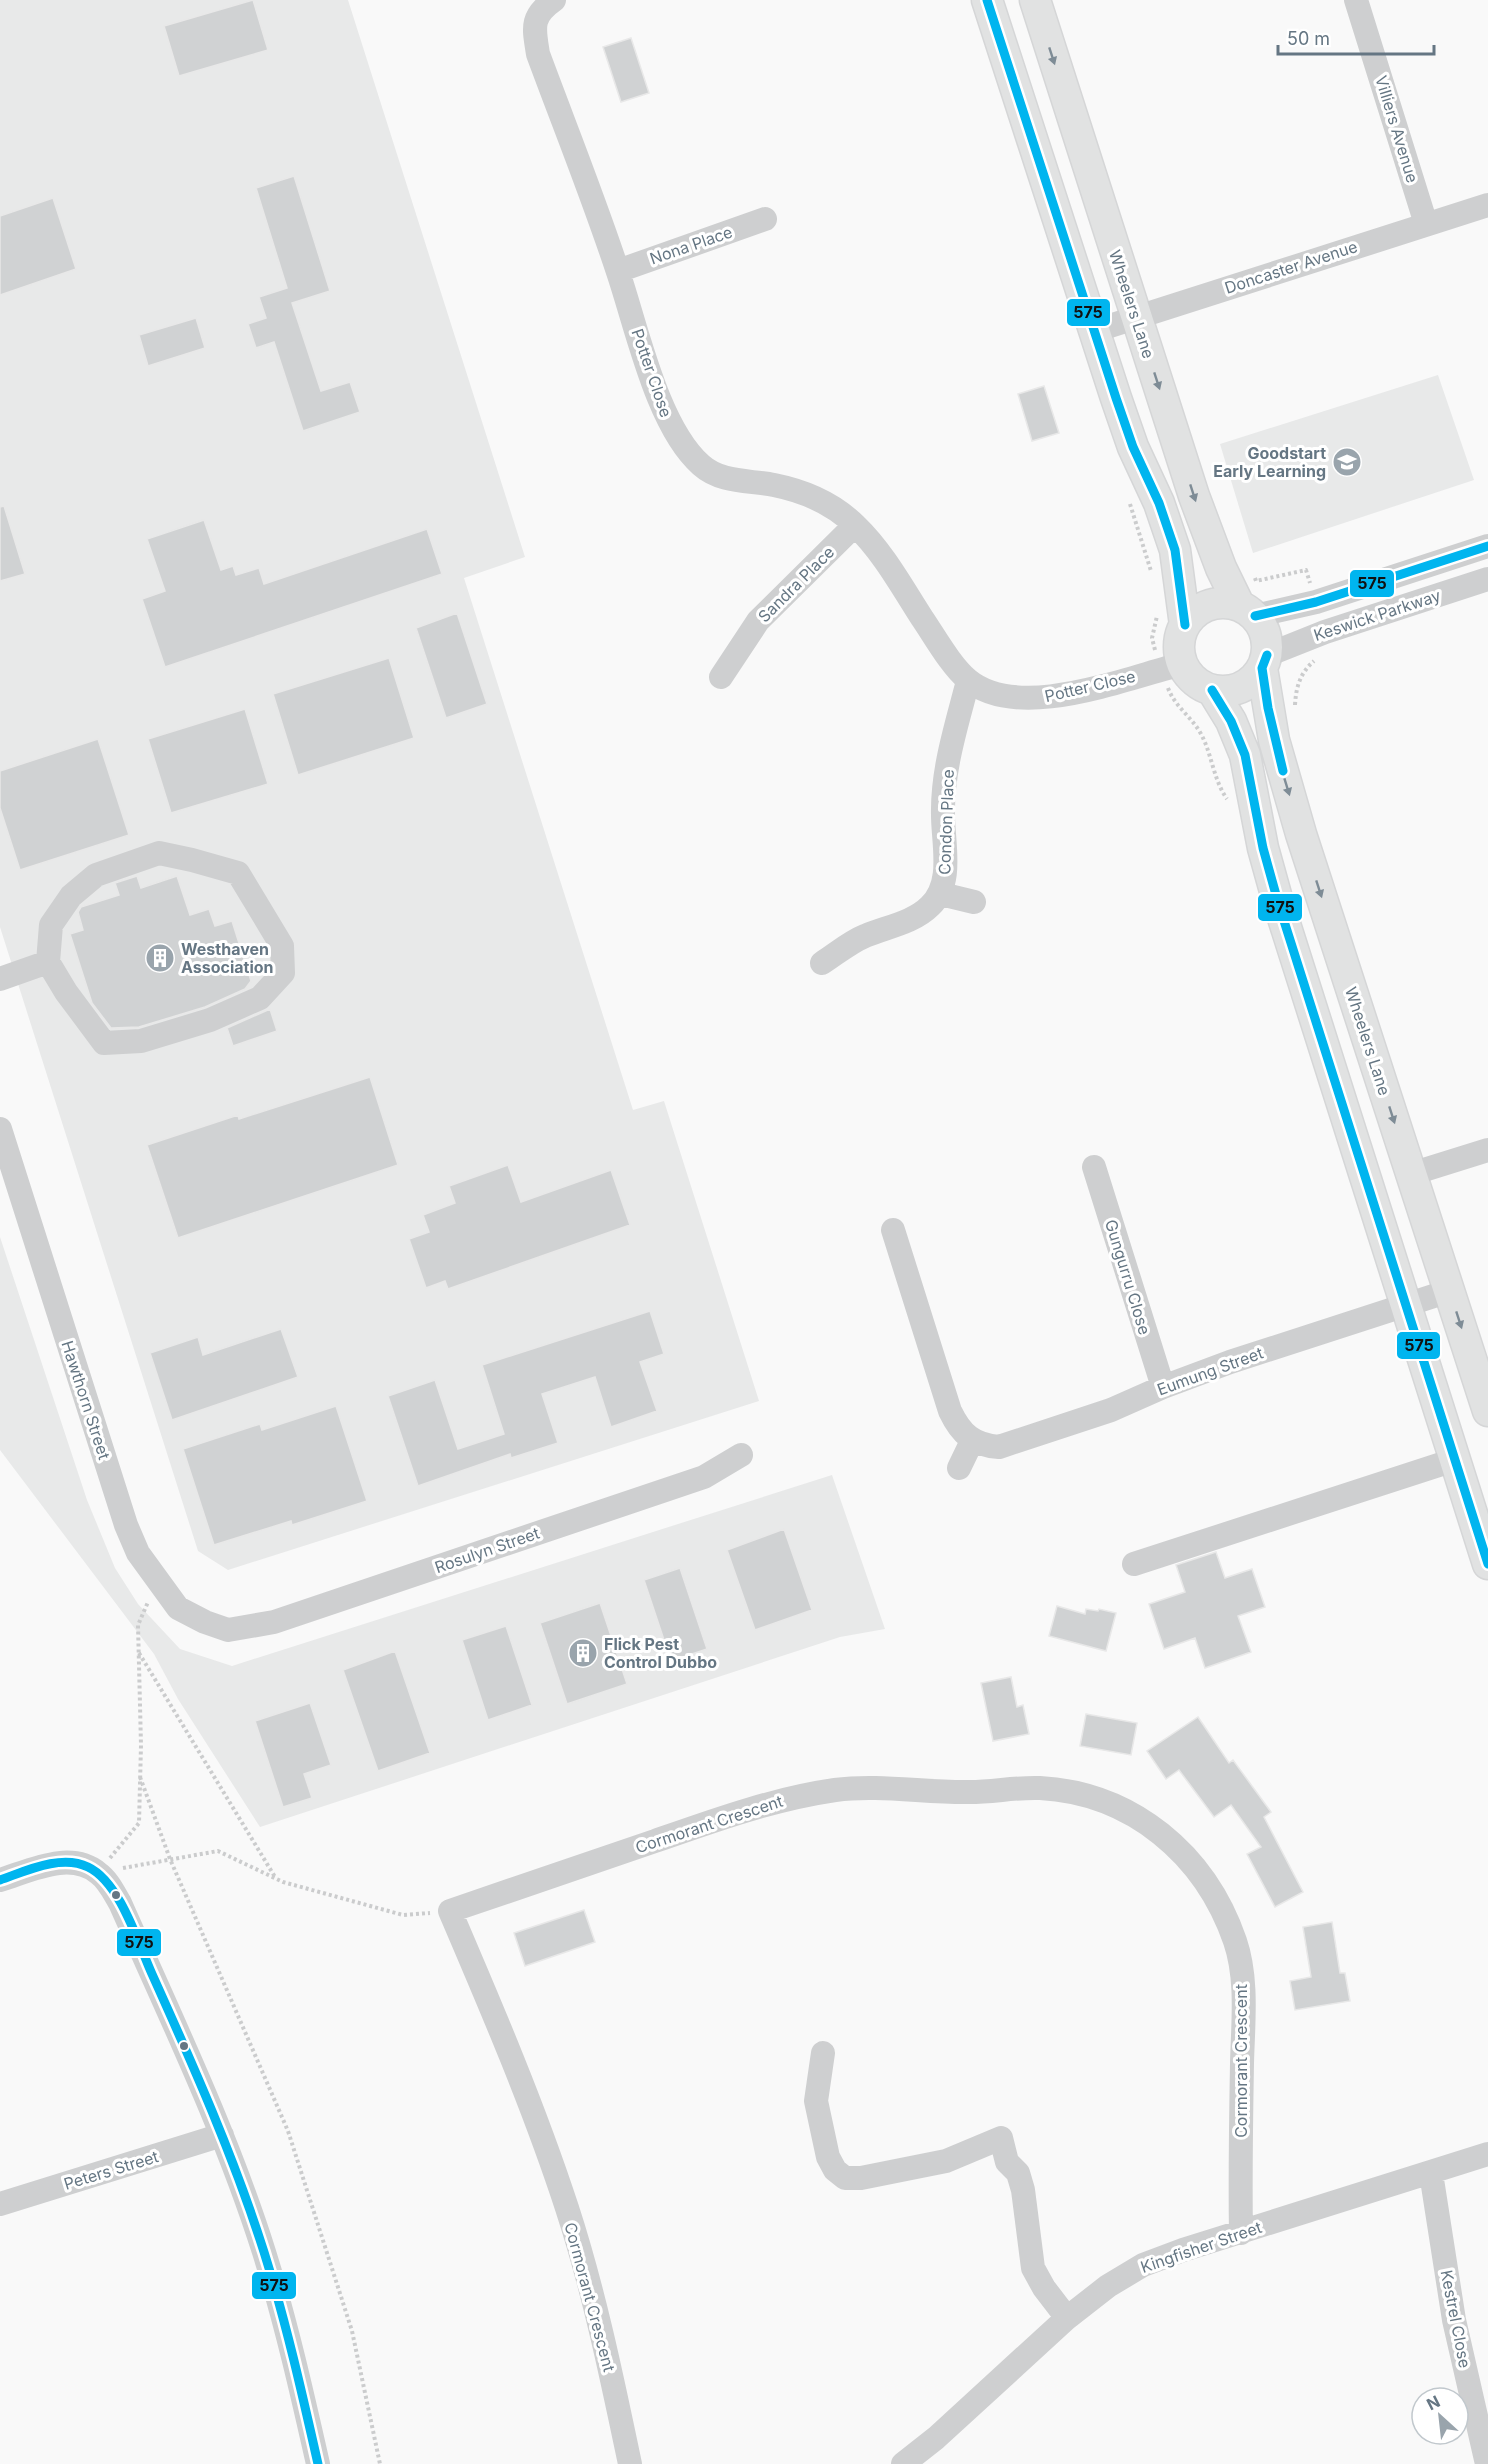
<svg xmlns="http://www.w3.org/2000/svg" width="1488" height="2464" viewBox="0 0 1488 2464" font-family="Inter,sans-serif">
<style>
.built{fill:#e8e9e9}
.building{fill:#d0d2d3;stroke:#e8e8e8;stroke-width:1.5}
.lines{fill:none;stroke-linecap:round;stroke-linejoin:round}
.major-casing{stroke:#d5d6d7;stroke-width:33}
.path{stroke:#cbcccd;stroke-width:4;stroke-dasharray:3 3;stroke-linecap:butt}
.minor{stroke:#cecfd0;stroke-width:24}
.major{stroke:#e1e2e2;stroke-width:30}
.bus-1-casing{stroke:#fff;stroke-width:14}
.bus-1{stroke:#00b5ef;stroke-width:9}
.oneway{fill:#7e8c96}
.bus-dot{fill:#657683;stroke:#fff;stroke-width:2}
.labels{text-anchor:middle;stroke-width:6;stroke-linejoin:round;paint-order:stroke}
.street-label{font-size:16px;fill:#657683;stroke:#fff}
.poi-label{font-size:16px;font-weight:bold;fill:#657683;stroke:#fff;text-anchor:start}
.line-badge{stroke:#fff;stroke-width:2}
.pale-badge-label{font-size:16px;text-anchor:middle;font-weight:bold;fill:#111}
</style>
<rect width="100%" height="100%" fill="#f9f9f9"/>
<path class="built" d="M0,0h348l177,557 -61,21 169,532 31,-9 95,300 -531,169 -30,-19 -198,-624z
M1438,375l36,105 -221,73 -33,-109z
M0,1237l87,263 28,68 23,36 42,45 52,17 600,-191 53,154 -45,8 -580,190 -82,-128 -24,-45 -154,-204z"/>
<path class="building" d="M253,0l15,50 -89,26 -15,-50z
M631,38l18,55 -28,9 -18,-55z
M294,176l36,115 -38,12 29,88 29,-9 10,30 -57,19 -29,-89 -18,6 -8,-24 18,-6 -7,-21 28,-9 -31,-100z
M53,198l23,71 -76,26v-79z
M196,318l9,30 -57,18 -9,-31z
M1044,386l15,47 -27,8 -14,-47z
M4,506l21,68 -25,7v-74z
M204,520l17,50 12,-4 3,9 23,-7 5,16 163,-55 15,45 -277,93 -23,-68 23,-8 -18,-52z
M457,613l30,91 -41,14 -30,-90z
M389,658l25,80 -116,37 -25,-81z
M245,709l23,75 -97,29 -23,-74z
M98,739l31,96 -109,35 -20,-62v-37z
M137,876l4,12 36,-12 13,39 19,-6 6,17 17,-5 19,60 -6,8 -40,18 -66,20 -28,1 -19,-25 -22,-69 13,-4 -5,-18 3,-5 38,-12 -4,-12z
M270,1009l7,22 -44,15 -6,-18z
M370,1077l28,88 -220,73 -31,-93 91,-30 1,4z
M508,1165l13,37 90,-32 19,55 -182,64 -3,-8 -19,7 -17,-49 20,-7 -6,-17 32,-12 -6,-17z
M650,1311l14,43 -24,8 17,49 -46,16 -16,-50 -53,17 16,49 -47,15 -1,-4 -92,32 -30,-90 47,-16 23,69 46,-15 -22,-69z
M281,1329l17,48 -126,43 -22,-67 48,-16 5,18z
M336,1406l31,95 -75,24 -1,-4 -77,24 -31,-96 77,-25 2,6z
M784,1529l28,81 -57,20 -28,-80z
M1216,1552l9,26 27,-9 13,38 -27,9 13,36 -46,16 -10,-30 -31,11 -15,-45 36,-12 -9,-27z
M680,1568l27,81 -36,12 -27,-81z
M600,1603l27,81 -60,20 -27,-81z
M1057,1606l28,8 1,-5 12,2 1,-2 17,4 -10,38 -57,-15z
M506,1626l26,79 -44,15 -26,-80z
M395,1651l35,102 -52,18 -35,-101z
M1011,1677l6,30 6,-2 6,29 -36,7 -12,-58z
M310,1703l21,62 -27,9 8,24 -29,9 -28,-86z
M1086,1714l51,9 -6,32 -51,-9z
M1198,1717l31,46 4,-3 38,52 -7,5 39,75 -28,15 -28,-53 14,-7 -30,-42 -17,12 -35,-47 -13,9 -19,-28z
M584,1910l11,32 -70,24 -11,-33z
M1332,1922l8,51h5l5,28 -55,9 -5,-29 21,-4 -8,-50z"/>
<g class="lines">
<g class="major-casing">
<path id="major" d="M987,0l129,398 17,49 26,56 16,47 10,75
M1035,0l159,496 27,72 18,37
M1179 647a44 44 0 1 1 88 0a44 44 0 1 1-88 0Z
M1262,668l12,72 27,94 187,577
M1212,690l19,31 14,34 18,93 15,54 210,662"/>
</g>
<path class="path" d="M1130,504l21,67
M1255,578l1,3 50,-11 4,13
M1155,650l-3,-12 5,-22
M1168,688c7,19 24,29 33,46 11,20 12,45 26,65
M1295,705c1,-18 5,-32 19,-44
M139,1653l136,224
M140,1777l30,82 118,272 64,200 28,133
M110,1858l29,-35 2,-78 -3,-120 10,-23
M123,1868l95,-17 65,31 120,33 27,-2"/>
<path class="minor" d="M554,0c-24,17 -20,28 -16,54 27,73 56,145 80,218 19,56 39,154 83,193 20,18 48,15 73,20 30,6 60,19 82,41 27,26 46,61 66,92 13,19 29,48 46,62 51,42 157,-2 214,-16
M1356,0l70,224
M618,271l147,-52
M1094,331l394,-126
M1255,616l61,-14 172,-56
M1267,655l58,-23 163,-53
M721,677l37,-56 97,-96
M159,853l33,7 46,13 44,73 1,27 -23,25 -50,22 -69,21 -37,2 -38,-51 -18,-30 3,-37 20,-29 25,-21z
M941,894l33,8
M822,963c14,-9 28,-21 43,-27 21,-9 48,-13 65,-30 24,-23 13,-62 13,-91 -1,-46 14,-91 25,-134
M0,979l48,-17
M0,1129l126,396 12,28 40,55 27,14 23,8 46,-8 430,-145 37,-22
M1094,1167l69,220
M1411,1174l77,-24
M893,1230l57,181c11,23 23,34 49,36l112,-37 52,-23 67,-25 219,-71
M959,1468l13,-27
M1134,1564l320,-104
M0,1880c30,-9 70,-30 98,-7 10,7 16,20 22,30 51,115 106,229 144,349 22,70 38,141 54,212
M823,2053l-7,48 12,56 7,13 10,8h16l85,-17 55,-23 6,24 11,11 5,17 10,78 11,20 23,30
M1431,2173l23,147 33,144
M0,2204l222,-69
M630,2464c-18,-86 -36,-173 -63,-256 -33,-101 -75,-199 -117,-297 69,-24 137,-47 205,-70 60,-21 118,-42 180,-51 44,-6 91,3 135,2 23,0 47,-5 70,-4 92,5 165,66 195,153 13,38 8,82 7,122 -1,57 -2,113 -1,170
M903,2464l33,-26 131,-120 41,-32 35,-21 40,-15 305,-96"/>
<use href="#major" class="major"/>
<g class="bus-1-casing">
<path id="bus-1" d="M987,0l129,398 17,49 26,56 16,47 10,75
M1255,616l61,-14 172,-56
M1267,655l-5,13 6,40 15,63
M1212,690l19,31 14,34 18,93 15,54 210,662
M0,1880c26,-9 61,-26 88,-13 32,15 50,76 64,107 41,91 82,183 112,278 22,70 38,141 54,212"/>
</g>
<use href="#bus-1" class="bus-1"/>
</g>
<defs><path id="oneway-solid" d="M-6-.8H1V-3.2L6.5 0L1 3.2V.8H-6Z" transform="scale(1.5)"/></defs>
<g class="oneway">
<use href="#oneway-solid" transform="translate(1052 56) rotate(72)"/>
<use href="#oneway-solid" transform="translate(1157 381) rotate(72)"/>
<use href="#oneway-solid" transform="translate(1193 493) rotate(72)"/>
<use href="#oneway-solid" transform="translate(1287 787) rotate(73)"/>
<use href="#oneway-solid" transform="translate(1319 889) rotate(72)"/>
<use href="#oneway-solid" transform="translate(1392 1115) rotate(72)"/>
<use href="#oneway-solid" transform="translate(1459 1320) rotate(72)"/>
</g>
<defs>
<g id="school-disc" transform="scale(1.5)"><circle r="9.5" fill="#99a4ac" stroke="#fff"/><path d="M0-5L7-2L0 1L-7-2ZM-4 1L0 2.5L4 1V4Q0 6-4 4Z" fill="#fff"/></g>
<g id="building-disc" transform="scale(1.5)"><circle r="9.5" fill="#99a4ac" stroke="#fff"/><path d="M-4-6H4V6H1V3H-1V6H-4ZM-2.5-4.3h1.7v1.8h-1.7ZM.8-4.3h1.7v1.8H.8ZM-2.5-1h1.7V.8h-1.7ZM.8-1h1.7V.8H.8Z" fill="#fff"/></g>
</defs>
<g fill-rule="evenodd">
<use href="#school-disc" x="1347" y="462"/>
<use href="#building-disc" x="160" y="958"/>
<use href="#building-disc" x="583" y="1653"/>
</g>
<g class="bus-dot">
<circle cx="116" cy="1895" r="5"/>
<circle cx="184" cy="2046" r="5"/>
</g>
<g class="labels">
<g class="street-label">
<text transform="translate(1397 129) rotate(73)" y="6">Villiers Avenue</text>
<text transform="translate(691 245) rotate(-19)" y="6">Nona Place</text>
<text transform="translate(1291 267) rotate(-18)" y="6">Doncaster Avenue</text>
<text transform="translate(1132 304) rotate(72)" y="6">Wheelers Lane</text>
<text transform="translate(652 373) rotate(71)" y="6">Potter Close</text>
<text transform="translate(796 584) rotate(-45)" y="6">Sandra Place</text>
<text transform="translate(1377 615) rotate(-18)" y="6">Keswick Parkway</text>
<text transform="translate(1090 686) rotate(-13)" y="6">Potter Close</text>
<text transform="translate(946 822) rotate(-88)" y="6">Condon Place</text>
<text transform="translate(1368 1041) rotate(72)" y="6">Wheelers Lane</text>
<text transform="translate(1128 1277) rotate(73)" y="6">Gungurru Close</text>
<text transform="translate(1210 1371) rotate(-20)" y="6">Eumung Street</text>
<text transform="translate(86 1400) rotate(72)" y="6">Hawthorn Street</text>
<text transform="translate(487 1550) rotate(-19)" y="6">Rosulyn Street</text>
<text transform="translate(709 1824) rotate(-18)" y="6">Cormorant Crescent</text>
<text transform="translate(1241 2061) rotate(-90)" y="6">Cormorant Crescent</text>
<text transform="translate(111 2170) rotate(-17)" y="6">Peters Street</text>
<text transform="translate(1201 2247) rotate(-19)" y="6">Kingfisher Street</text>
<text transform="translate(590 2297) rotate(75)" y="6">Cormorant Crescent</text>
<text transform="translate(1456 2319) rotate(79)" y="6">Kestrel Close</text>
</g>
<g class="poi-label">
<text x="1326" y="459" text-anchor="end">Goodstart<tspan x="1326" dy="18">Early Learning</tspan></text>
<text x="181" y="955">Westhaven<tspan x="181" dy="18">Association</tspan></text>
<text x="604" y="1650">Flick Pest<tspan x="604" dy="18">Control Dubbo</tspan></text>
</g>
</g>
<g class="line-badge">
<rect x="1066" y="298" width="45" height="29" rx="6" fill="#00b5ef"/>
<rect x="1349" y="569" width="46" height="29" rx="6" fill="#00b5ef"/>
<rect x="1257" y="893" width="46" height="29" rx="6" fill="#00b5ef"/>
<rect x="1396" y="1331" width="45" height="29" rx="6" fill="#00b5ef"/>
<rect x="116" y="1928" width="46" height="29" rx="6" fill="#00b5ef"/>
<rect x="251" y="2271" width="46" height="29" rx="6" fill="#00b5ef"/>
</g>
<g class="pale-badge-label">
<text x="1088" y="318">575</text>
<text x="1372" y="589">575</text>
<text x="1280" y="913">575</text>
<text x="1419" y="1351">575</text>
<text x="139" y="1948">575</text>
<text x="274" y="2291">575</text>
</g>
<g transform="translate(1440 2416) rotate(333)"><circle r="28" fill="#ffffff" stroke="#c1c8cd" stroke-width="1.5"/>
<path d="M0-4.5L10 22L0 15L-10 22Z" fill="#99a4ac"/>
<text y="-9" font-size="16" font-weight="bold" text-anchor="middle" fill="#657683">N</text>
</g>
<path d="M1278 45v9h156v-9" fill="none" stroke="#657683" stroke-width="3"/>
<text x="1287" y="45" font-size="18" fill="#657683" stroke="#ffffff" stroke-width="4.5" paint-order="stroke">50 m</text>
</svg>
